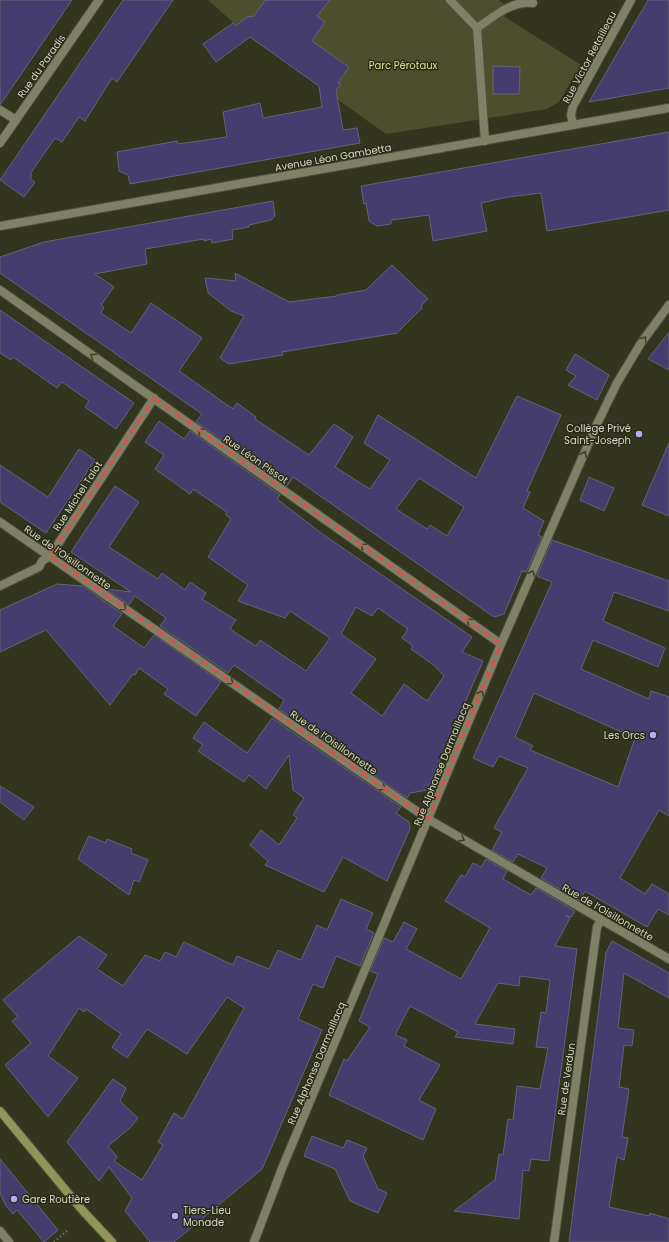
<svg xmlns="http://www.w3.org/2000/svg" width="669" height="1242" viewBox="0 0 669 1242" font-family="Poppins,sans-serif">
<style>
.green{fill:#4d4e2d}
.building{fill:#443d6d;stroke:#64627a;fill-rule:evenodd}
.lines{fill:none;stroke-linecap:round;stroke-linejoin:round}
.service-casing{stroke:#50513d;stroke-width:10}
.minor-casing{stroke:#50513d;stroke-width:10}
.tertiary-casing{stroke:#50513d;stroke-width:10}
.secondary-casing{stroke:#50513d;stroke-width:10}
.path{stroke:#7e7f6c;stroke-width:2.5;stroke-dasharray:1 3;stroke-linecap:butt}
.service{stroke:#7f8167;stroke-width:8}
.minor{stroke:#7f8167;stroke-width:8}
.tertiary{stroke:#7f8167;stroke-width:8}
.secondary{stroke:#929557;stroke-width:8}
.oneway{stroke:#3f402a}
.marked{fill:none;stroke:#d65450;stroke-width:3;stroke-dasharray:8 5;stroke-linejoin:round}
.poi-dot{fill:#b5acf8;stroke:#2a2b15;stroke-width:1.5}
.labels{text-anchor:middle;stroke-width:3;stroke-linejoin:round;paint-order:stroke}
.street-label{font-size:10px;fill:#d6d7c9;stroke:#2a2b15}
.park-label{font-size:10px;fill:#dce089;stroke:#2a2b15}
.poi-label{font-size:10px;fill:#d6d7c9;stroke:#2a2b15;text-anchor:end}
</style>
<rect width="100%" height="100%" fill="#34351f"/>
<path class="green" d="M208,0h290l6,4 1,13 76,48 -22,37 -12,7 -161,25 -139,-99z"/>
<path class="building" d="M0,0h72l-72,105z
M123,0h50l-56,82 -5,-4 -27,43 -6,-4 -17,25 -7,-4 -25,36 2,1 -2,4 5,3 -11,15 -24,-17z
M265,0h65l-13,16 8,6 -13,19 37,26 -11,16 3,1 -5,6 7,40 14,-2 3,15 -230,41 -2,-9 -9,-4 -2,-19 60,-11 1,3 49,-7 -4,-25 37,-9 3,15 59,-11 -3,-21 -69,-49 -34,25 -13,-18 30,-21 3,3 11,-9 7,-1z
M648,0h21v88l-80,14z
M493,66l27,1 -1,27h-26z
M669,132v78l-122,21 -6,-38 -33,4 -27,6 6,28 -54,10 -4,-26 -38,5v4l-14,2 -8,-5 -3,-18 -2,1 -3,-18z
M273,201l2,15 -4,4 -22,5v2l-17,3 1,9 -21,4 -1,-4 -7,2v-2l-59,10 2,15 -52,10 19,13 -13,18 3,2 -3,6 30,20 20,-30 51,35 -23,33 54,38 4,-6 19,14 -1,2 54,36 25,-31 19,13 -18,30 35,22 20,-29 -26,-17 14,-28 98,63 41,-82 44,19 -34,76 3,1 -7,16 21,13 -6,14 4,2 -16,35 -4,-1 -18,43 -10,3 -201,-140 -6,9 -91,-64 6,-8 -202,-141v-16l44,-15zM419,478l45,29 -17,29 -17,-11 -3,4 -31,-20z
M392,265l36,34 -7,7 1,2 -25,25 -115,19 1,3 -54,9 -9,-6 24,-42 -13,-5 -23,-18 -3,-15 31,3 -1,-8 54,29 48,-6v-1l29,-5z
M0,310l134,93 -18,26 -31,-22 4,-6 -27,-19 -5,6 -44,-31 -2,3 -11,-7z
M669,332v38l-21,-11z
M575,354l34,21 -12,25 -29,-15 8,-9 -10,-6z
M159,421l25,18 6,-8 90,64 -3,4 44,34 151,104 -10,15 21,9 -56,129 -17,3 -3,5 -128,-89 5,-9 -50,-35 -6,8 -68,-47 6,-8 -31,-22 -6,9 -23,-16 25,3 -60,-40 44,-66 24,16 -30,45 49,32 4,-6 23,17 5,-8 16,11 -4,6 34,21 -6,9 26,17 4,-6 46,31 24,-33 -40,-27 -5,7 -47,-17 10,-16 -40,-28 23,-38 -6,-5 2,-2 -34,-23 -3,5 -35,-25 9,-14 -19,-13zM356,607l16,9 6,-8 30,21 -6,9 11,8 -2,3 24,17 9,10 -17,25 -23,-17 -22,32 -31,-23 25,-34 -35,-25z
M669,443v73l-27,-11z
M79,449l16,11 -49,73 -46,-31v-37l48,32z
M589,477l25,11 -10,23 -24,-11z
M552,540l117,41v30l-55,-19 -11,29 62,27 -7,19 -65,-27 -12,29 68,30 2,-8 18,6v119l-10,-6 -39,68 25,16 7,-10 17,10v21l-11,-6 -11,18 -62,-36 -5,10 -39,-23 6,-10 -29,-14 -5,8 -21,-12 10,-18 -8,-4 34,-60 -29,-12 -6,11 -20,-9 79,-176 -15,-6zM534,693l101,45 -17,49 -88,-37 3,-4 -18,-9z
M57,584l26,2 39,28 -9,12 31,22 10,-13 67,47 -25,34 -32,-22 4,-5 -29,-21 -4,7 -2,-1 -23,31 -64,-75 -46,22v-42z
M272,718l129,89 -5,6 13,9 1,7 -23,52 -44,-24 -19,35 -59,-27 3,-4 -18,-16 11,-15 18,15 18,-27 -4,-3 11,-17 -11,-8 -4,-35 -23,34 -17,-14 -5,7 -46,-31 5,-6 -10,-7 11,-16 43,31z
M0,786l34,21 -10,13 -24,-18z
M89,836l17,7 1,-4 25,10 -1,4 17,7 -9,22 -5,-2 -5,15 -51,-36z
M486,859l21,12 -4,8 28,16 5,-7 39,23 -4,6 -5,-1 4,2 -15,28 22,3 -28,212 -18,-2 -2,12 -6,-1 -4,49 -65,-8 41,-31 4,-26 4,1 5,-36 5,1 4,-34 23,3 8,-41 -12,-1 5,-35 5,1 4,-33 -30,-4 -1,10 -21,-3 -23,41 40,5 -2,15 -58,-7 3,-5 -48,-26 -15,29 12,5 -3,6 36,19 -21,35 17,9 -13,31 -94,-45 15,-36 3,2 23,-34 -11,-6 19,-47 -8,-3 14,-33 9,4 11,-20 13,7 -11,20 55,30 29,-51 -45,-27 16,-26 4,2 8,-14 8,4z
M341,899l32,14 -7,16 8,4 -14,33 -24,-10 -13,32 -10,-4 -15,35 24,11 -60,139 -88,73h-24l-25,-31 7,-13 -23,-31 -10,14 -32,-39 46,-63 13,9 -6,13 18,17 -7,9 -23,19 9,11 -3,4 28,19 21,-35 -5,-3 16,-29 9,6 61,-111 -17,-11 -40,57 -40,-25 -20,29 -15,-11 9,-13 -35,-25 -2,3 -5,-4 -31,48 30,22 -30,39 -43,-52 26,-22 -19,-22 6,-4 -15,-17 76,-64 28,19 -10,14 26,17 22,-31 15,6 5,-9 11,5 8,-15 49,23 4,-9 32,13 9,-19 23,10 16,-35 10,5z
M612,941l57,32v25l-45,-25 -6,55 16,2 -2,16 -8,-1 -5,42 10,2 -7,48 6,1 -4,22 -7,-3 -8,50 40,9 1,-3 19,6v23h-100l37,-290z
M312,1136l31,12 4,-8 20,8 -4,8 15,33 9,4 -9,20 -28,-12 -15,-32 -31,-13z
M0,1159l58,71 -14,12 -27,-32 -4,4 -7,-8 -6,-13z"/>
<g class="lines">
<g class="service-casing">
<path id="service" d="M450,0l27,28 8,113
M477,28c16,-11 35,-28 56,-25
M0,1231l9,11"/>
</g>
<g class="minor-casing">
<path id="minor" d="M0,110l16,10
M573,125l-2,-10 2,-9 58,-106
M0,290l501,354
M0,522l428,297 241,140
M0,586l39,-19 3,-6 8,-5 104,-158
M254,1242l29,-76 218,-522 96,-220 20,-41 24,-40 28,-38
M554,1242l43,-315 4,-7"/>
</g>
<g class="tertiary-casing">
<path id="tertiary" d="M0,143l99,-143
M0,226l669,-118"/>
</g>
<g class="secondary-casing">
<path id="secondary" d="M0,1111l83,100 29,31"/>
</g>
<path class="path" d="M54,1242l15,-13"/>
<use href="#service" class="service"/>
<use href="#minor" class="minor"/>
<use href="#tertiary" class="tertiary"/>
<use href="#secondary" class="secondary"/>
</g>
<defs><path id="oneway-chevron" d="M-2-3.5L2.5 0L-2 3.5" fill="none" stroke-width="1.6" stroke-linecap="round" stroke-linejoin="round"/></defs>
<g class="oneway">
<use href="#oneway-chevron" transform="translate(644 339) rotate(-54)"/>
<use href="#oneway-chevron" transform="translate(93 356) rotate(-145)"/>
<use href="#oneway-chevron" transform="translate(200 431) rotate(-145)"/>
<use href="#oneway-chevron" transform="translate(584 454) rotate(-66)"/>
<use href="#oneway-chevron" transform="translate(363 546) rotate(-145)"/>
<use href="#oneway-chevron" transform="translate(532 573) rotate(-67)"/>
<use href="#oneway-chevron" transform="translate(124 608) rotate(35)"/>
<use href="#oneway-chevron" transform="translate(469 621) rotate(-145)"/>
<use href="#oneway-chevron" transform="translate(231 682) rotate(35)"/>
<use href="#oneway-chevron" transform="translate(481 693) rotate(-67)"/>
<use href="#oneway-chevron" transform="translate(383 788) rotate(35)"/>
<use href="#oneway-chevron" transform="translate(462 839) rotate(30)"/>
</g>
<path class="marked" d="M154,398l347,246 -73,175 -378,-263z"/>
<g class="poi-dot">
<circle cx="639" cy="434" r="4"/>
<circle cx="653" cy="735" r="4"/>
<circle cx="14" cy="1199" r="4"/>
<circle cx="175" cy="1216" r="4"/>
</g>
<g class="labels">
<g class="street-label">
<text transform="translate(589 57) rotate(-62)" y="4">Rue Victor Retailleau</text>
<text transform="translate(41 66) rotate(-55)" y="4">Rue du Paradis</text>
<text transform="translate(333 157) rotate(-10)" y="4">Avenue Léon Gambetta</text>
<text transform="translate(256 459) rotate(35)" y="4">Rue Léon Pissot</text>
<text transform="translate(77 496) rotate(-57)" y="4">Rue Michel Talot</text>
<text transform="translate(68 557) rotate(35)" y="4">Rue de l’Oisillonnette</text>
<text transform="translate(334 742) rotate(35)" y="4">Rue de l’Oisillonnette</text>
<text transform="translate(441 764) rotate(-68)" y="4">Rue Alphonse Darmaillacq</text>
<text transform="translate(608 912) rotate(30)" y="4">Rue de l’Oisillonnette</text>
<text transform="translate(316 1063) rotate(-67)" y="4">Rue Alphonse Darmaillacq</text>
<text transform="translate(566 1079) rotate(-82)" y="4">Rue de Verdun</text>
</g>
<g class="park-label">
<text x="403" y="69">Parc Pérotaux</text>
</g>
<g class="poi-label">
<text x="631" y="432">Collège Privé<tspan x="631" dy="12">Saint-Joseph</tspan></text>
<text x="645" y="739">Les Orcs</text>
<text x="22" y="1203" text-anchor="start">Gare Routière</text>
<text x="183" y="1214" text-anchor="start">Tiers-Lieu<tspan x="183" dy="12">Monade</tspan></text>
</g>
</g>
</svg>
